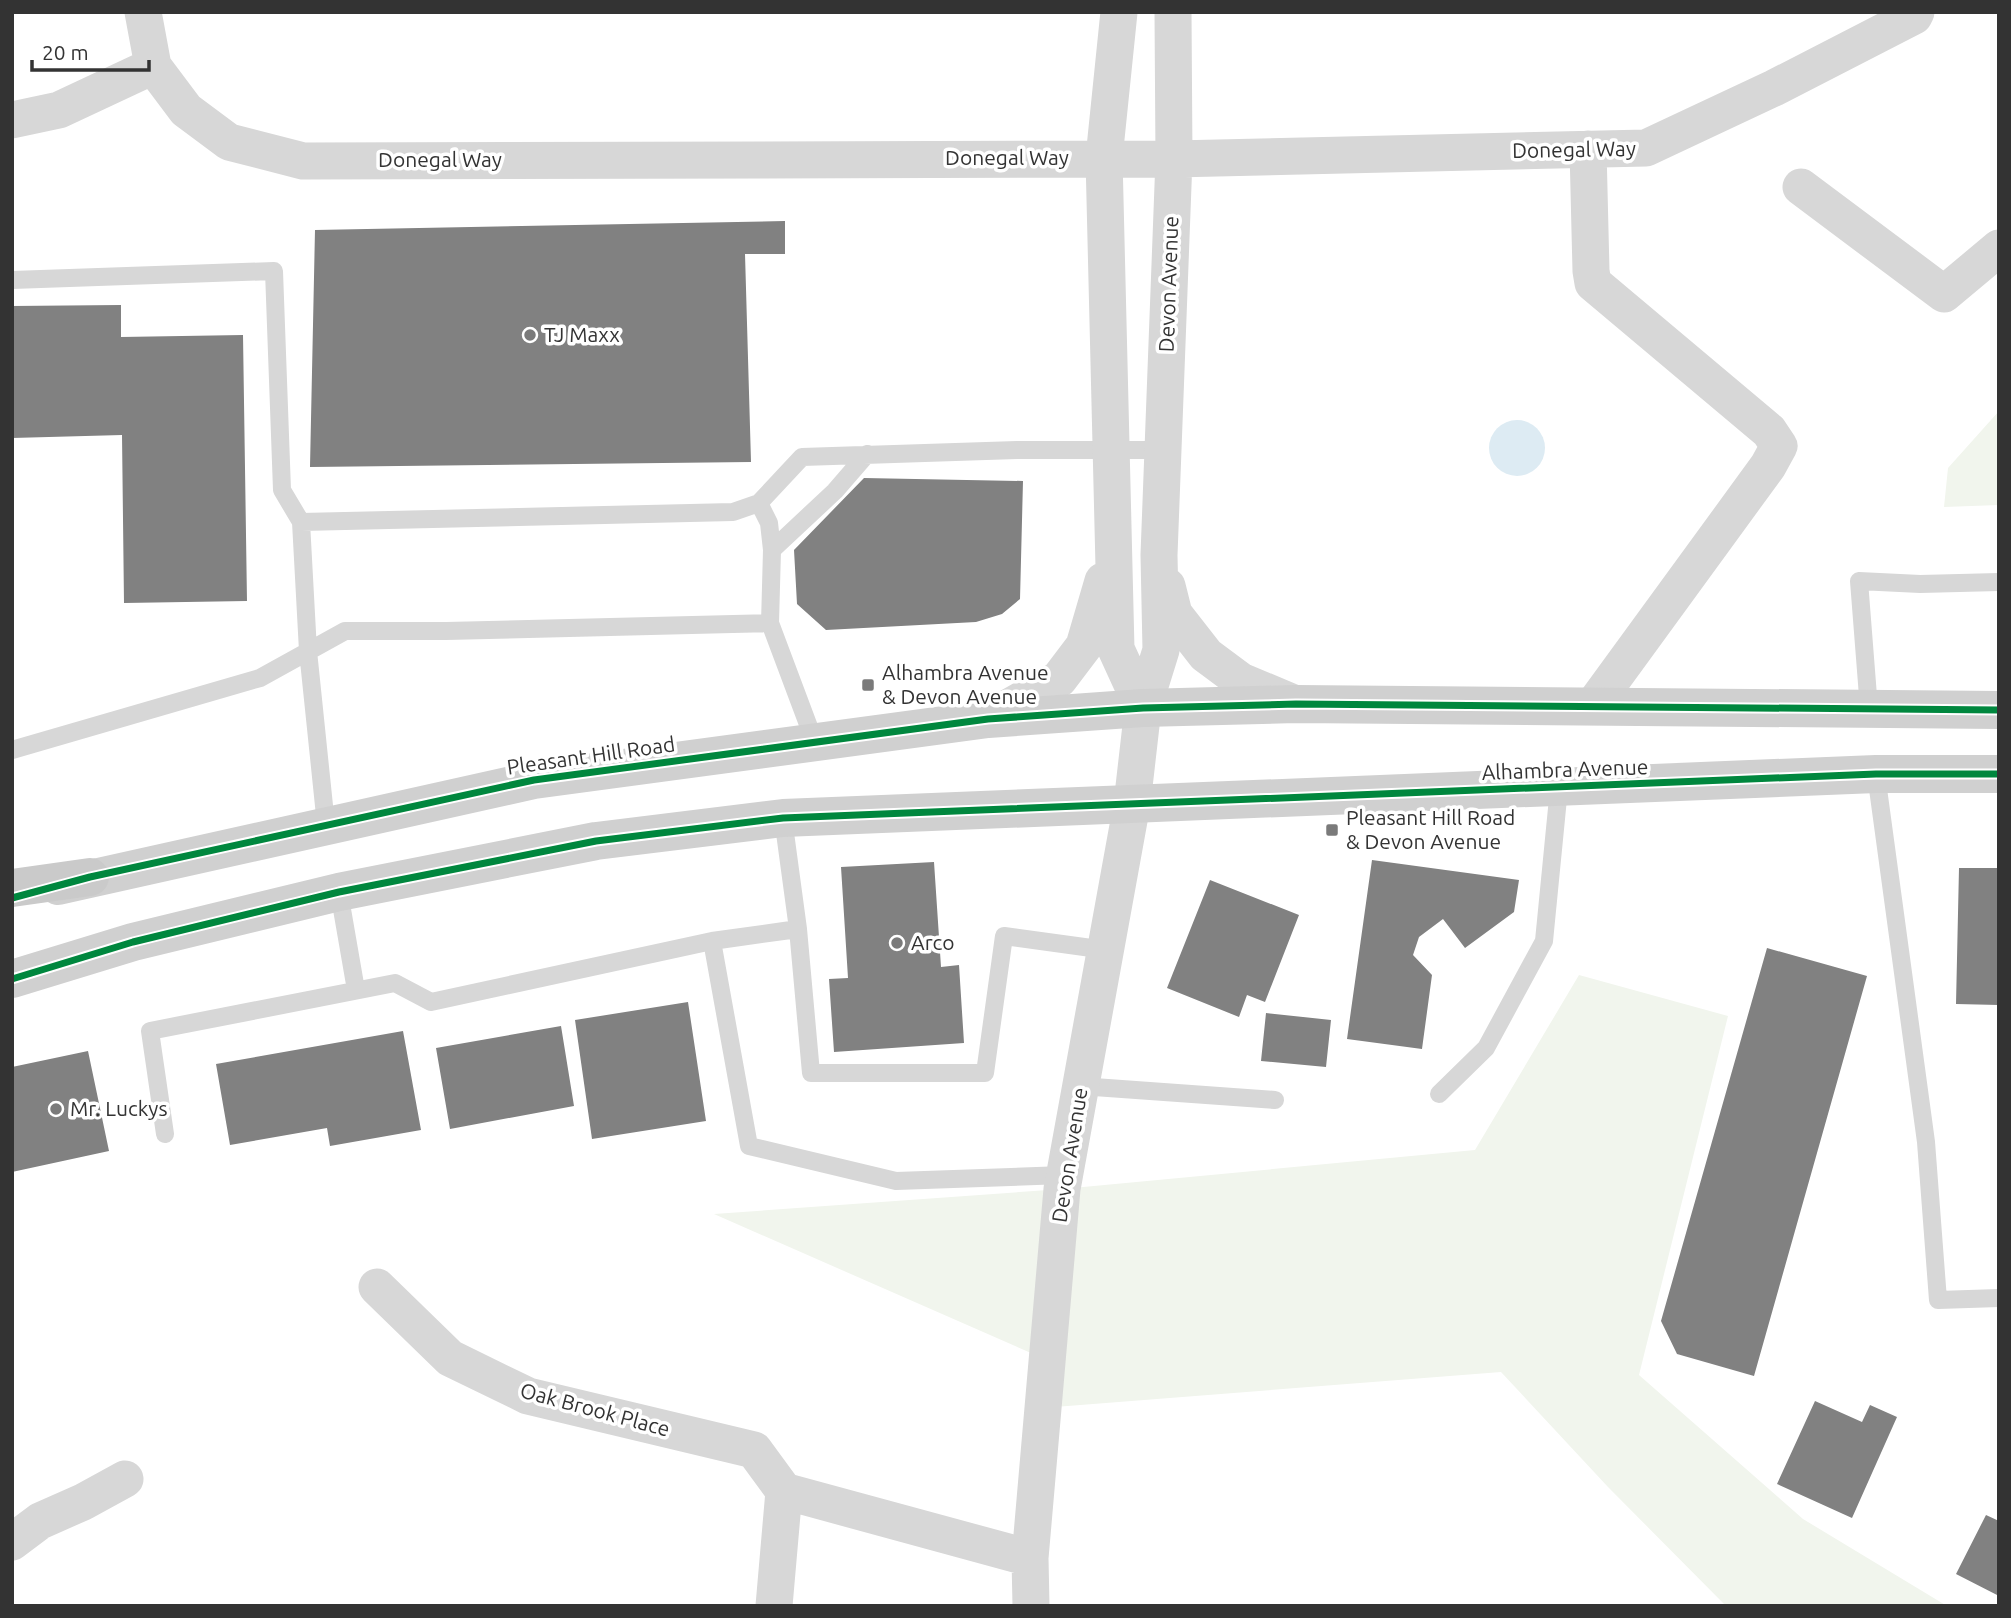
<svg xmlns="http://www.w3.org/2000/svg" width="2011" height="1618" viewBox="0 0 2011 1618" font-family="Ubuntu,sans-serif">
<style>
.green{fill:#f1f5ed}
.water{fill:#ddebf3}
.building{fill:#818181}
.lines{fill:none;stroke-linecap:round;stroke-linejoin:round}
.lane{stroke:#d7d7d7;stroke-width:18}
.street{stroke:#d7d7d7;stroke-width:37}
.secondary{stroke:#d0d0d0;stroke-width:38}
.primary{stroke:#cacaca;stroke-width:38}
.cycleway-casing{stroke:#fff;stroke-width:11}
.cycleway{stroke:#00873e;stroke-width:7}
.poi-dot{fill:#7a7a7a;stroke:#fff;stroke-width:2.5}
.labels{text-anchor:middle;stroke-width:7;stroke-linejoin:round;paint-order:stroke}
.street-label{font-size:21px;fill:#333;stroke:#fff}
.poi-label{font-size:21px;fill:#333;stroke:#fff;text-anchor:start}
</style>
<rect width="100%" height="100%" fill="#fff"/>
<path class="green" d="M1999,411v94l-55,2 4,-39z
M1579,975l149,41 -89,359 164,144 144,87h-221l-118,-119 -107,-115 -459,36 5,-48 -333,-146 348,-25 413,-39z"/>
<path class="water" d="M1489 448a28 28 0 1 1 56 0a28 28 0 1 1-56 0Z"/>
<path class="building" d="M785,221v33h-40l6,208 -441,5 5,-237z
M121,305v32l122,-2 4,266 -123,2 -2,-168 -110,3v-132z
M864,478l159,3 -3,118 -18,15 -26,8 -150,8 -29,-26 -3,-54z
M1372,860l147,20 -5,32 -49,36 -22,-29 -24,18 -6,18 19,20 -10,74 -75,-10z
M934,862l7,105 18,-2 5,78 -130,9 -5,-73 19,-1 -7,-111z
M1959,868h40v137l-43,-1z
M1210,880l89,35 -34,87 -18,-7 -8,22 -72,-29z
M1767,948l100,28 -113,400 -77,-22 -16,-33z
M688,1002l18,119 -114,18 -17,-119z
M1266,1013l65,7 -5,47 -65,-6z
M561,1026l13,80 -124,23 -14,-81z
M403,1031l18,99 -91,16 -3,-18 -97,17 -14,-81z
M88,1051l21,100 -97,21v-105z
M1815,1401l47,21 8,-17 27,12 -45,101 -75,-34z
M1986,1515l13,6v75l-43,-22z"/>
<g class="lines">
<path class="lane" d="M12,280l262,-9 8,219 19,32
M759,503l10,20 3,27 -2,73 45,120
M772,550l63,-59 32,-37
M1869,709l-10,-128 61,3 79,-2
M12,750l248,-72 85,-47h101l324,-8
M1876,774l50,368 12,158 61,-2
M783,818l15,111
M326,825l-18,-174 -7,-129 432,-10 26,-9 43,-46 215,-7h146
M339,892l17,98
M1080,1086l195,14
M1439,1094l47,-46 58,-107 15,-153
M165,1134l-15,-103 245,-48 36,19 281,-61
M1064,1175l-168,6 -147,-35 -37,-205 86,-12 13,144h174l19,-137 102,14"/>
<path class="street" d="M143,12l10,54 33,44 43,32 74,19 871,-2 472,-11 128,-60 140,-72 2,-4
M1119,12l-15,146 12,491 27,59
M12,120l47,-10 94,-44
M1588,149l3,122 2,12 176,148 10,15 -11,20 -175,240
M1801,187l143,107 55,-46
M1167,586l7,28 32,41 35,26 55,23
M988,719l71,-40 25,-33 19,-65
M377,1287l73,71 78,38 226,54 30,41
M12,1542l28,-21 43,-19 42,-23
M774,1606l10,-115 246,67
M1031,1606l-1,-48 32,-369 70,-385 11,-96 18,-58 -2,-95 15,-396 -1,-147"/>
<path class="secondary" d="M58,886l476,-106 454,-61 155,-11 153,-4 703,6
M12,979l121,-37 206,-50 257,-51 187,-23 1093,-44h123"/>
<path class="primary" d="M12,888l78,-11"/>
<g class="cycleway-casing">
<path id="cycleway" d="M12,898l78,-21 444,-97 454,-61 155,-11 153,-4 703,6
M12,979l121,-37 206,-50 257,-51 187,-23 1093,-44h123"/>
</g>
<use href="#cycleway" class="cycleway"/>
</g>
<g class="poi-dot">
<circle cx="530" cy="335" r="7"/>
<rect x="861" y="678" width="14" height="14" rx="3.5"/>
<rect x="1325" y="823" width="14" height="14" rx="3.5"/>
<circle cx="897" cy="943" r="7"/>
<circle cx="56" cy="1109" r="7"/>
</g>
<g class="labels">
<g class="street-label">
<text transform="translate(1574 150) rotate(-1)" y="7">Donegal Way</text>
<text x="1007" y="165">Donegal Way</text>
<text x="440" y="167">Donegal Way</text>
<text transform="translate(1169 284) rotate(-88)" y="7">Devon Avenue</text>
<text transform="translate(591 756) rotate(-8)" y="7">Pleasant Hill Road</text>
<text transform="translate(1565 770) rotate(-2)" y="7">Alhambra Avenue</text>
<text transform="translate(1070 1155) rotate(-81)" y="7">Devon Avenue</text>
<text transform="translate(595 1410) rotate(15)" y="7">Oak Brook Place</text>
</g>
<g class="poi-label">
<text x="544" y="342">TJ Maxx</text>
<text x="882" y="680">Alhambra Avenue<tspan x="882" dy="24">&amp; Devon Avenue</tspan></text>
<text x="1346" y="825">Pleasant Hill Road<tspan x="1346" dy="24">&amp; Devon Avenue</tspan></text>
<text x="911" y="950">Arco</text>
<text x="70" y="1116">Mr. Luckys</text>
</g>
</g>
<rect width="2011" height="1618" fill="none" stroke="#333333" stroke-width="28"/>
<path d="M32 60v10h117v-10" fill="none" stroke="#333333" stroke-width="3.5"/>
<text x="42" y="60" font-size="21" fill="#333333" stroke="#ffffff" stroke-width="5" paint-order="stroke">20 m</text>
</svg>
